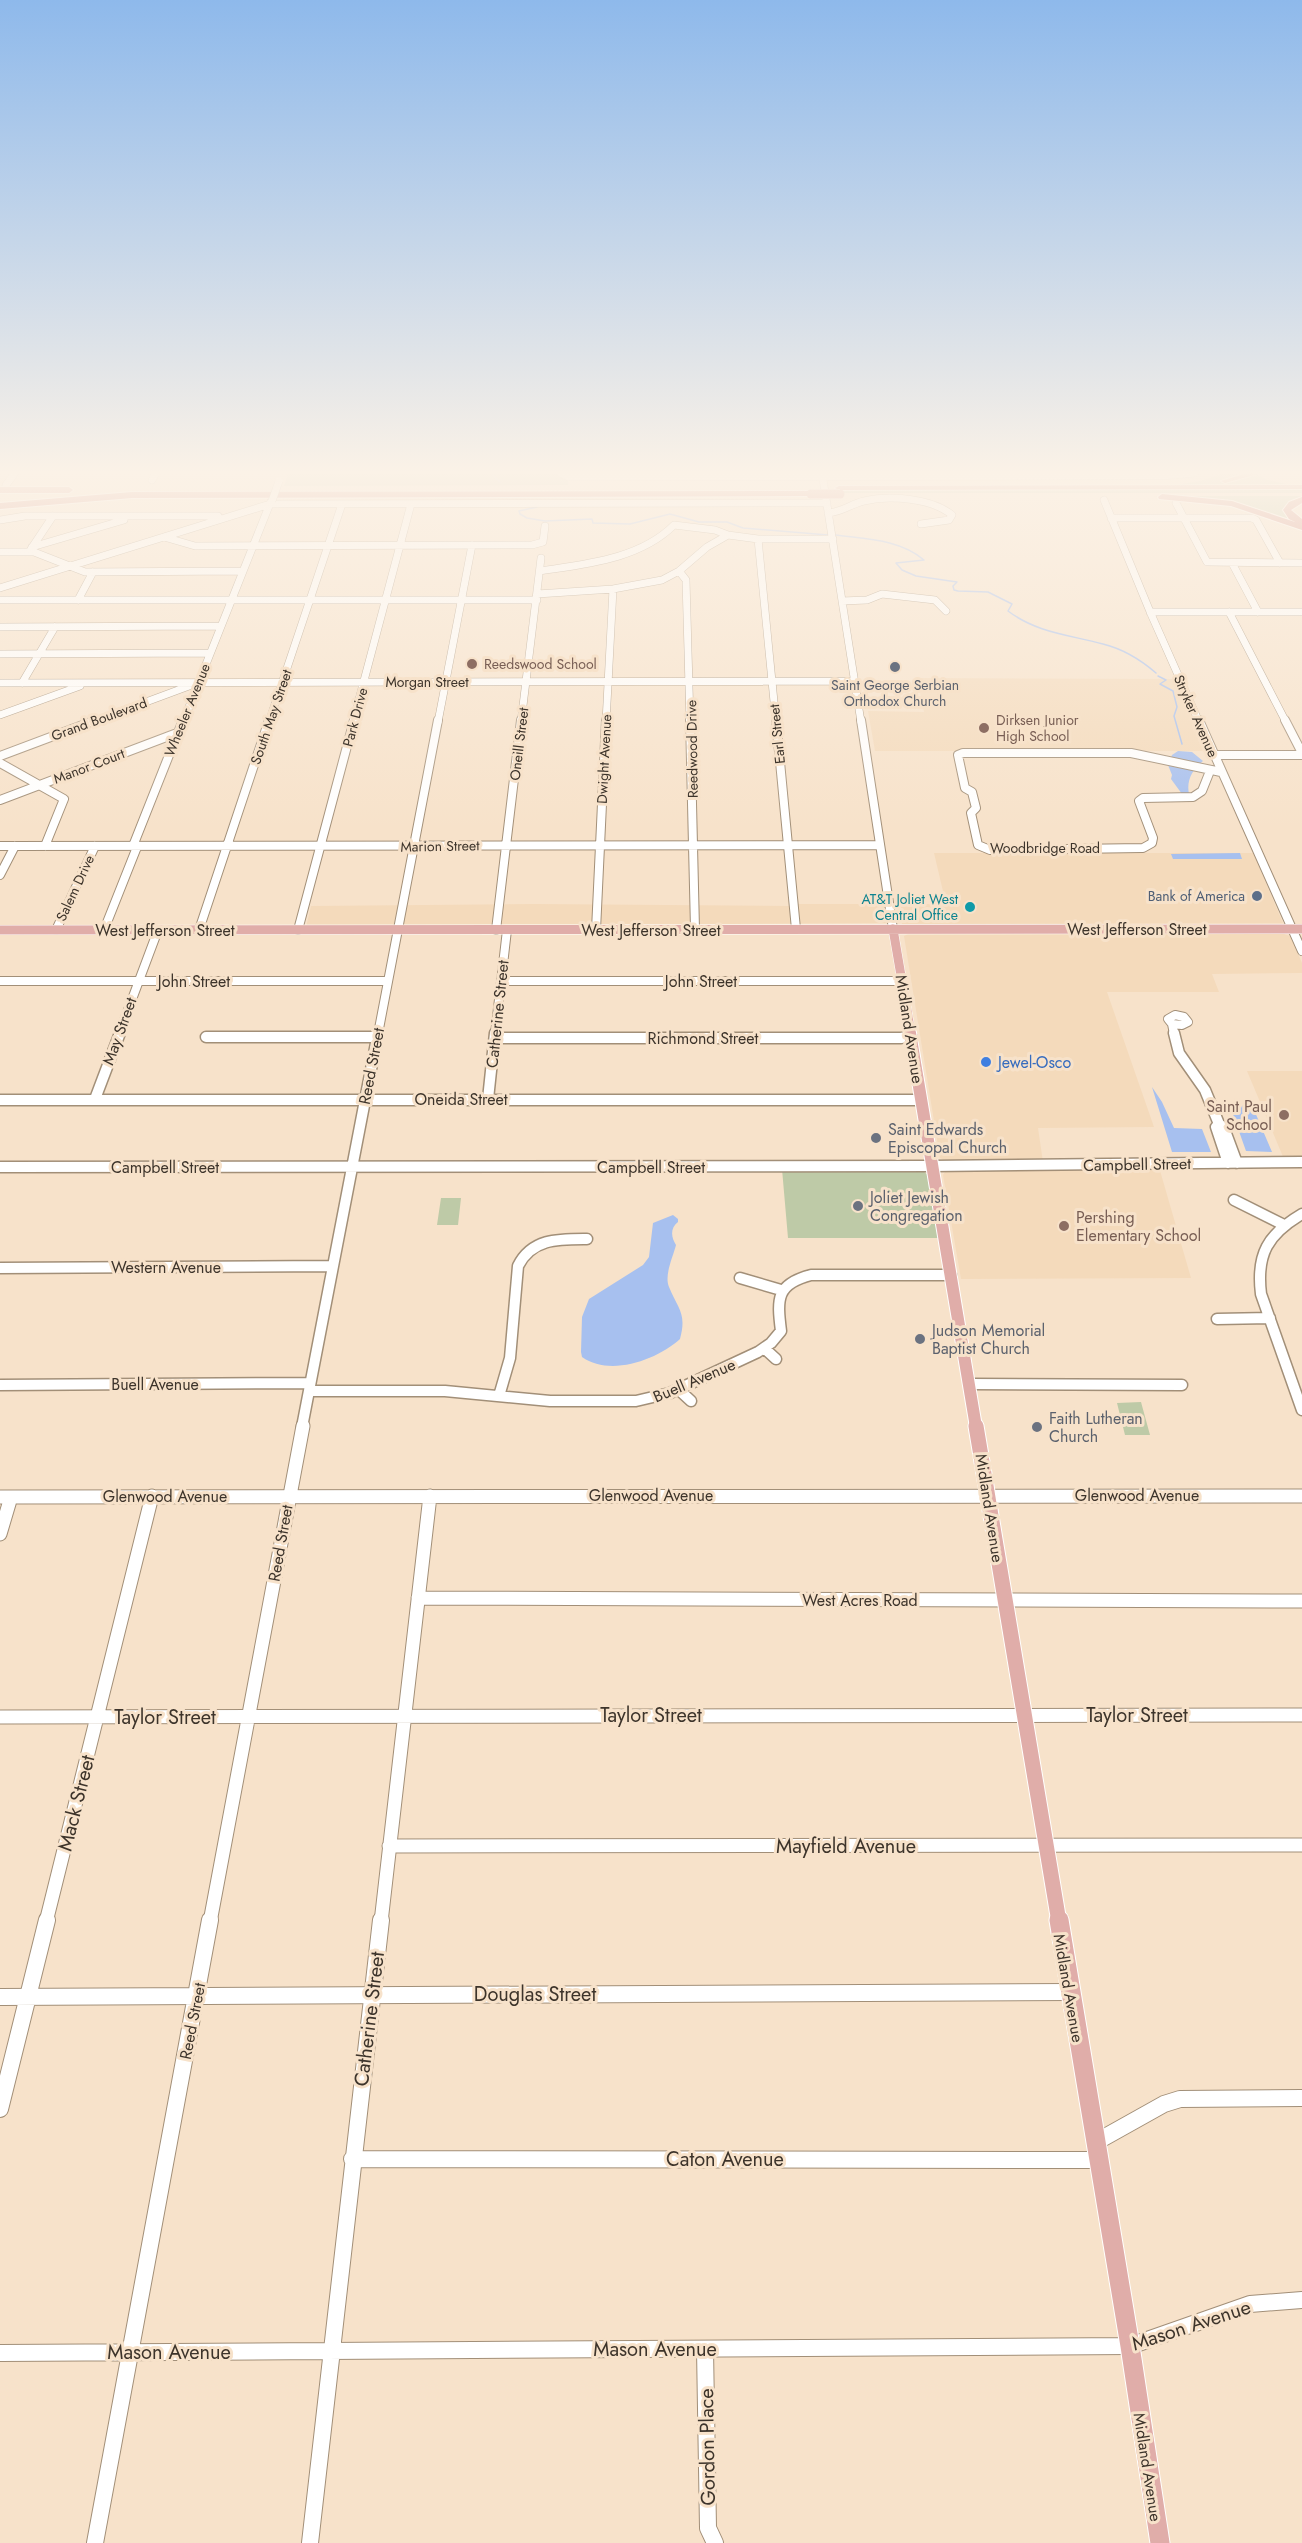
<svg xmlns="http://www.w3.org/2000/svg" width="1302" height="2543" viewBox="0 0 1302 2543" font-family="Jost,sans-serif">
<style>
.built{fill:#f4dabb}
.green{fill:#becaa7}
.water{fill:#a7c0ef}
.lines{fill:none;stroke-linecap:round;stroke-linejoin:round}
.stream{stroke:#a7c0ef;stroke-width:1.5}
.minor-far4-casing{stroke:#a28f78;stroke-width:8}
.minor-far3-casing{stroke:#a28f78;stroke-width:10}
.minor-far2-casing{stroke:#a28f78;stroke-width:13}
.minor-far1-casing{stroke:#a28f78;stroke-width:15}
.minor-casing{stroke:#a28f78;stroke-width:18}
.major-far3-casing{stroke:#fff;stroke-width:10}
.major-far2-casing{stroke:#fff;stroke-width:14}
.major-far1-casing{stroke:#fff;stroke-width:17}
.major-casing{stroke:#fff;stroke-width:21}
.highway-casing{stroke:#fff;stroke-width:2}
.minor-far4{stroke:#fff;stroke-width:7}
.minor-far3{stroke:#fff;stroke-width:8}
.minor-far2{stroke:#fff;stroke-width:10}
.minor-far1{stroke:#fff;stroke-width:13}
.minor{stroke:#fff;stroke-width:16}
.major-far3{stroke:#e0ada9;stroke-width:9}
.major-far2{stroke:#e0ada9;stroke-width:12}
.major-far1{stroke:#e0ada9;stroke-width:15}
.major{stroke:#e0ada9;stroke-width:19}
.highway{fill:#cc776f;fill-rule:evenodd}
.minor-bridge-casing{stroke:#a28f78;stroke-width:8;stroke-linecap:butt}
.highway-bridge-casing{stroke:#fff;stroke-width:10;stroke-linecap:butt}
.minor-bridge{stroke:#fff;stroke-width:7}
.highway-bridge{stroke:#cc776f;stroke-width:9}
.education-dot{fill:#8d6e63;stroke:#f7e2ca;stroke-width:2}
.worship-dot{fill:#6b7280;stroke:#f7e2ca;stroke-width:2}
.service-dot{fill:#5c6f8a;stroke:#f7e2ca;stroke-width:2}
.culture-dot{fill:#0f9aa8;stroke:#f7e2ca;stroke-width:2}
.shop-dot{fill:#3f7fe0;stroke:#f7e2ca;stroke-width:2}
.labels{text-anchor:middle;stroke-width:6;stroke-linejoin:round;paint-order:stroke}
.far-education-label{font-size:14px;fill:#785e54;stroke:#f7e2ca;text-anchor:start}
.far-street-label{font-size:14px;fill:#3d342b;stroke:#f7e2ca}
.far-worship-label{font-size:14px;fill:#5b616d;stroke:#f7e2ca}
.far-service-label{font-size:14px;fill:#4e5e75;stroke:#f7e2ca;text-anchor:end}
.far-culture-label{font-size:14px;fill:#0d838f;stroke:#f7e2ca;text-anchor:end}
.street-label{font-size:16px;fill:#3d342b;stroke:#f7e2ca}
.shop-label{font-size:16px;fill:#366cbe;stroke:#f7e2ca;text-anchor:start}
.education-label{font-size:16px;fill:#785e54;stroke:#f7e2ca;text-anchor:end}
.worship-label{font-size:16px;fill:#5b616d;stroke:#f7e2ca;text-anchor:start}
.near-street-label{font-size:20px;fill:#3d342b;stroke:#f7e2ca}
</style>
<rect width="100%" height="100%" fill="#f7e2ca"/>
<path class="built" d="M917,678l259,1 32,72h-333l-7,-40 56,1z
M934,853h319l30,70 -381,1 -4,-20h48z
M534,904l255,2v-2h95l4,19 -582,4 5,-21z
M908,934h376l6,2 12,27v10l-90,1 7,18h-112l47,135 -116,1 5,34h-95l-8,-4 -36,-222z
M1247,1071h55v87l-18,1z
M1159,1167l32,111 -230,1 -18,-104 2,-3 5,-2z"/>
<path class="green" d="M288,473h281l-1,12 -284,1z
M1225,473h28l15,7 23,5 -121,1 30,-5z
M841,489h461v4h-461z
M1153,496h149v3l-16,8 16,19 -59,-20z
M782,1169l141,2 5,4 10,63h-150z
M441,1198h20l-3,27h-21z
M1141,1402l9,33h-25l-8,-32z"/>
<path class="water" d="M1178,751l14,1 11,9c-10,8 -17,19 -14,33h-7l-11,-15 1,-4 -4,-10 4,-10z
M1240,853l2,6h-69l-2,-5z
M1152,1087l10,15 12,26 28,1 9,23h-39z
M1252,1105l20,47 -26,-1 -16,-45z
M673,1215l5,4v3c-8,6 -7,15 -2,23 -3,12 -12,30 -7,42 9,22 18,26 11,52 -23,21 -70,38 -98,18l-1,-5 1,-35 7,-18 54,-34 6,-8 4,-34z"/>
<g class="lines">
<path class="stream" d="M491,473l9,9
M537,507l-18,4 1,3 7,4 18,3 47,-2 1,4 37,1 40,-10 29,8h28l16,6 85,7
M835,535c30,4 65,4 89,25l-28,3 6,7 14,6 41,6 -4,4 1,4 4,1 30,1 24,12 -4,7c29,22 62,24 95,33 20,5 38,16 53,29
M1158,676l8,4 -6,4 13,7 4,16 -3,9 8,28"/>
<g class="minor-far4-casing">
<path id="minor-far4" d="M560,473l9,4 593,-1 33,-3
M822,473l39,249
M152,480l4,-7
M6,485l9,-12
M1104,500l47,114 48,108
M1176,503l31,59 95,1
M828,513c14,-1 23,-9 36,-12 25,-6 68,-3 88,14l-3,5 -28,4
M1111,518h141l4,2 24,43
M0,520l25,-4h193
M164,537l31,9 337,-1 11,-3 2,-16
M758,539l18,183
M32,547l92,-27
M31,549l22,-33
M0,552h34l51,20 158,-1
M1232,563l26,49
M540,571c46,-7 100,-12 134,-46l41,5 13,5
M679,571l7,9 4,142
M0,588l270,-84 557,-1
M537,594l76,-5 49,-9 17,-9 28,-24 21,-12 30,4h75
M0,600h537
M78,600l15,-28
M842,601l25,-1 15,-6 53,6 11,11
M1150,612h152
M1229,612l57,110
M0,627l221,-1
M0,654l210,-1
M0,683l855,-2
M22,683l33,-56
M0,715l80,-29
M92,722l97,-36
M183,722l88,-221
M269,722l73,-218
M353,722l58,-218
M438,722l34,-177
M521,722l20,-164
M606,722l7,-133"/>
</g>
<g class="minor-far3-casing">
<path id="minor-far3" d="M690,720l5,209
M776,720l20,209
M861,720l32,209
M1199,720l103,231
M1285,720l17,33
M1214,755h88
M0,756l96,-36
M0,763l64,36 -19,47
M1210,771l-8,20 -9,6 -50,1 -4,3 14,37 -1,5 -9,5 -153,2 -12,-5 -7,-32 5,-5 -4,-16 -7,-4 -7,-33 5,-2h168l90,19
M0,800l177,-67
M0,846l880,-1
M133,846l50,-126
M0,875l15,-29
M56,930l39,-84
M104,930l33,-83
M199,930l70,-210
M298,930l56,-210
M496,930l25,-210
M596,930l10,-210
M0,981h387
M501,981h401
M1175,1015l9,2 4,5 -6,3 -10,-1 -4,-5z
M1172,1024l2,10
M119,1034l39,-104
M378,1034l60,-314
M495,1034l12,-104"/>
</g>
<g class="minor-far2-casing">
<path id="minor-far2" d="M1174,1033l5,20 26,37 14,34 5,4 13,35
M206,1037h171
M495,1038h406l10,-2
M95,1099l25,-66
M488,1099l7,-66
M0,1100h921
M1219,1124l-3,3 12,36
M0,1167l933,-1 369,-4
M1234,1200l50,25
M1302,1214c-34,20 -46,40 -41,80l41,116
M0,1268l333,-2
M740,1278l41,12
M1217,1319l53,-1
M764,1348l12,11
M970,1384l212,1
M0,1385l310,-2
M678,1389l13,12
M309,1391h136l105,10h86l34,-8 88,-41 13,-9 10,-12c-4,-32 -5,-47 30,-56h140
M499,1396l11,-38 8,-92c14,-28 41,-27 69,-27
M302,1427l76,-394"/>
</g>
<g class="minor-far1-casing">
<path id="minor-far1" d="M0,1497l1302,-1
M0,1534l11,-37
M418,1598l884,3
M0,1717l1302,-2
M389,1846l913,-1
M46,1922l106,-426
M210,1922l93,-496
M381,1922l49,-426"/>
</g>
<g class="minor-casing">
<path id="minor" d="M0,1997l1070,-5
M0,2109l47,-189
M1096,2142l68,-38 16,-5 122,-1
M352,2159l746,1
M705,2349l3,179 7,15
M0,2353l1130,-7 120,-42 52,-4
M95,2543l115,-623
M310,2543l71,-623"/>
</g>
<g class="major-far3-casing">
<path id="major-far3" d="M893,929l18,105
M0,930l1302,-1"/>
</g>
<g class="major-far2-casing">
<path id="major-far2" d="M910,1033l66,394"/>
</g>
<g class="major-far1-casing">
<path id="major-far1" d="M976,1426l83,496"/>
</g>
<g class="major-casing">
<path id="major" d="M1059,1920l71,426 30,197"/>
</g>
<g class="highway-casing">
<path id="highway" d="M1247,473h14l-36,10 -4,-2z
M1302,485v4l-463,1 -4,-2 4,-2z
M0,487h69l4,3 -4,3h-69z
M811,491l3,1v4l-682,2 -132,11v-6l132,-11z
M1162,494l70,7 63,21 -6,-3 -6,-9 6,-8 13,-5v6l-11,7 11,9v11l-71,-24 -72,-7 -1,-2z"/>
</g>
<use href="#minor-far4" class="minor-far4"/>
<use href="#minor-far3" class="minor-far3"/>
<use href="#minor-far2" class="minor-far2"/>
<use href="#minor-far1" class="minor-far1"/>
<use href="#minor" class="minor"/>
<use href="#major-far3" class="major-far3"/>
<use href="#major-far2" class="major-far2"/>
<use href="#major-far1" class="major-far1"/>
<use href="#major" class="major"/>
<use href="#highway" class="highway"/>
<g class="minor-bridge-casing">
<path id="minor-bridge" d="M272,501l7,-20"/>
</g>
<g class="highway-bridge-casing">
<path id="highway-bridge" d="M811,494h29"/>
</g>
<use href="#minor-bridge" class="minor-bridge"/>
<use href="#highway-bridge" class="highway-bridge"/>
</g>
<linearGradient id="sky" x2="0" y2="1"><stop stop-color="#8eb9eb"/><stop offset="0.57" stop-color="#fbf2e7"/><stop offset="1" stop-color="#fbf2e7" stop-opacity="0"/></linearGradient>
<rect width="1302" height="829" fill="url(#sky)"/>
<g class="education-dot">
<circle cx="472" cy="664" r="6"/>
<circle cx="984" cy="728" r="6"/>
<circle cx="1284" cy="1115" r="6"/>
<circle cx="1064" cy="1226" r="6"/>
</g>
<g class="worship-dot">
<circle cx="895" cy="667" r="6"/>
<circle cx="876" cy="1138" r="6"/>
<circle cx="858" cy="1206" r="6"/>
<circle cx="920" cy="1339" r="6"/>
<circle cx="1037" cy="1427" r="6"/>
</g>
<circle class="service-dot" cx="1257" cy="896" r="6"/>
<circle class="culture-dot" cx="970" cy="907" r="6"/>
<circle class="shop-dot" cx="986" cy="1062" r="6"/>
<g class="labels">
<g class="far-education-label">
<text x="484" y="669">Reedswood School</text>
<text x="996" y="725">Dirksen Junior<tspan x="996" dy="16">High School</tspan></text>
</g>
<g class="far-street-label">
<text x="427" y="687">Morgan Street</text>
<text transform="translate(187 710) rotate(-68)" y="5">Wheeler Avenue</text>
<text transform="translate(1196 716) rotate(66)" y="5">Stryker Avenue</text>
<text transform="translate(271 717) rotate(-71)" y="5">South May Street</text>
<text transform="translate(355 717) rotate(-75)" y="5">Park Drive</text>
<text transform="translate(99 719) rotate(-20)" y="5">Grand Boulevard</text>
<text transform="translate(777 734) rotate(-96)" y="5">Earl Street</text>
<text transform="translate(519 744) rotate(-83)" y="5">Oneill Street</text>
<text transform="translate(692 749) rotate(-91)" y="5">Reedwood Drive</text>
<text transform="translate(604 759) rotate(-87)" y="5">Dwight Avenue</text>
<text transform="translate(89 766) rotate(-21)" y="5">Manor Court</text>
<text transform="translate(440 846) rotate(-1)" y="5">Marion Street</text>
<text x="1045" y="853">Woodbridge Road</text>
<text transform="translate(75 888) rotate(-65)" y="5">Salem Drive</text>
</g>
<g class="far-worship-label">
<text x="895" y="690">Saint George Serbian<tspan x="895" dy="16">Orthodox Church</tspan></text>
</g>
<g class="far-service-label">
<text x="1245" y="901">Bank of America</text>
</g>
<g class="far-culture-label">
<text x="958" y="904">AT&amp;T Joliet West<tspan x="958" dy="16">Central Office</tspan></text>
</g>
<g class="street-label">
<text x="1137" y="935">West Jefferson Street</text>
<text x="165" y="936">West Jefferson Street</text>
<text x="651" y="936">West Jefferson Street</text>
<text x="194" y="987">John Street</text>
<text x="701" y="987">John Street</text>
<text transform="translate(497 1014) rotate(-84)" y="6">Catherine Street</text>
<text transform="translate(910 1029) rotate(81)" y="6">Midland Avenue</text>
<text transform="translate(119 1031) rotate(-70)" y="6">May Street</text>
<text x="703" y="1044">Richmond Street</text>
<text transform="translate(371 1066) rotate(-79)" y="6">Reed Street</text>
<text x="461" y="1105">Oneida Street</text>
<text transform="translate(1137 1164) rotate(-1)" y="6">Campbell Street</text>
<text x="165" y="1173">Campbell Street</text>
<text x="651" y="1173">Campbell Street</text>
<text x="166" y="1273">Western Avenue</text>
<text transform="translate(694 1380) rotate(-23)" y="6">Buell Avenue</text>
<text x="155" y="1390">Buell Avenue</text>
<text x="651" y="1501">Glenwood Avenue</text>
<text x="1137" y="1501">Glenwood Avenue</text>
<text x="165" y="1502">Glenwood Avenue</text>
<text transform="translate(990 1508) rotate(81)" y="6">Midland Avenue</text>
<text transform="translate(280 1543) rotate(-80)" y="6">Reed Street</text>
<text x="860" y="1606">West Acres Road</text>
<text transform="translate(1069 1988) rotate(80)" y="6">Midland Avenue</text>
<text transform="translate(192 2021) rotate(-79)" y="6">Reed Street</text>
<text transform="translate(1148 2467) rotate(81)" y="6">Midland Avenue</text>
</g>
<g class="shop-label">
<text x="998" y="1068">Jewel-Osco</text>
</g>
<g class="education-label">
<text x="1272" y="1112">Saint Paul<tspan x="1272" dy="18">School</tspan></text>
<text x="1076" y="1223" text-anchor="start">Pershing<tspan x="1076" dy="18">Elementary School</tspan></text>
</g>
<g class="worship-label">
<text x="888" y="1135">Saint Edwards<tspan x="888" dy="18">Episcopal Church</tspan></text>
<text x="870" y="1203">Joliet Jewish<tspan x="870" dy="18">Congregation</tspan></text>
<text x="932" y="1336">Judson Memorial<tspan x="932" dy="18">Baptist Church</tspan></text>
<text x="1049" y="1424">Faith Lutheran<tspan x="1049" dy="18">Church</tspan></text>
</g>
<g class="near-street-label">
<text x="651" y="1722">Taylor Street</text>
<text x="1137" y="1722">Taylor Street</text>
<text x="165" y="1724">Taylor Street</text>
<text transform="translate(76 1803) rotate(-76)" y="7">Mack Street</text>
<text x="846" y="1853">Mayfield Avenue</text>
<text x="535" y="2001">Douglas Street</text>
<text transform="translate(369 2019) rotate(-83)" y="7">Catherine Street</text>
<text x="725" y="2166">Caton Avenue</text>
<text transform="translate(1191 2325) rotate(-18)" y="7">Mason Avenue</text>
<text x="655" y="2356">Mason Avenue</text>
<text x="169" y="2359">Mason Avenue</text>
<text transform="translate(707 2447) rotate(-91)" y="7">Gordon Place</text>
</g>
</g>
</svg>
